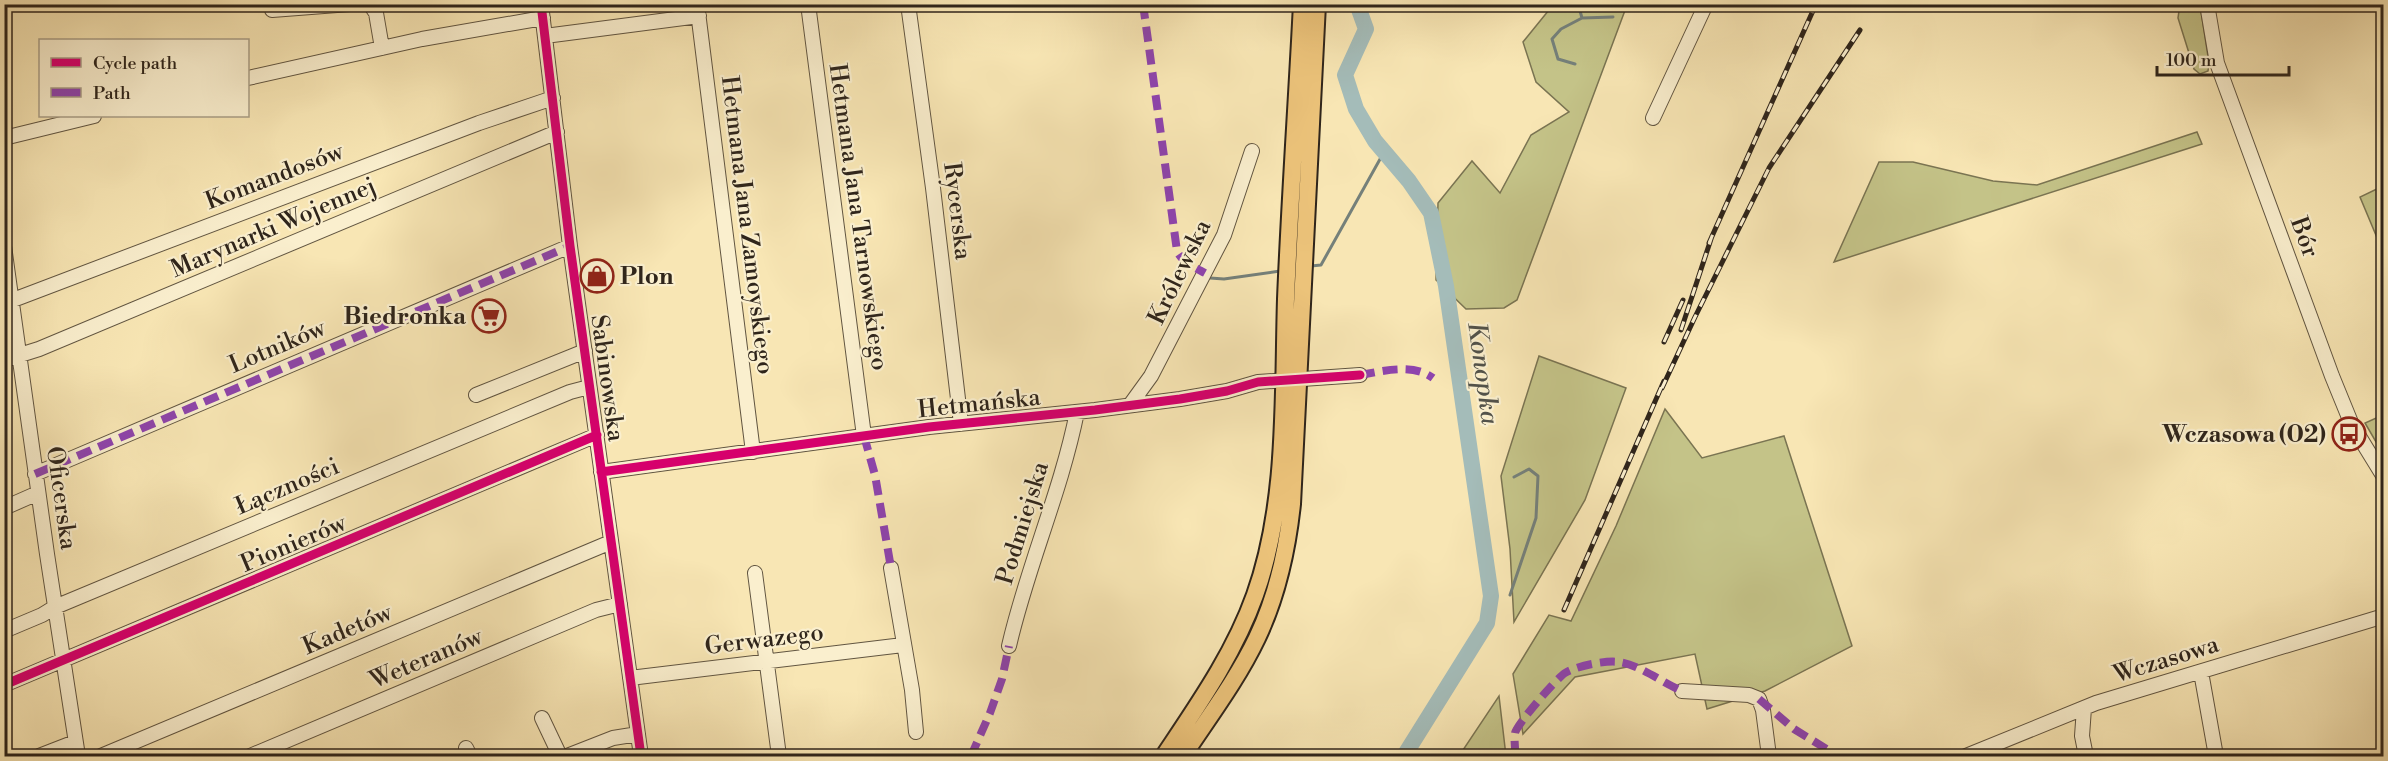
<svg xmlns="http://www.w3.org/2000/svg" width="2388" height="761" viewBox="0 0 2388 761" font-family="'Libre Bodoni',serif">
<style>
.green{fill:#c4c388;stroke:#7a7452;stroke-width:1.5}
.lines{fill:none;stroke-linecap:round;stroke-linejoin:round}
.stream{stroke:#75807a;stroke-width:3}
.river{stroke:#a4bcb9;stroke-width:16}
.minor-casing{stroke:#615541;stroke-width:16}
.major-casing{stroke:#2f251b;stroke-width:20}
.minor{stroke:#faefce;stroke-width:14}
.major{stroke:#ecc37a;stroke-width:16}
.rail-casing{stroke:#2f251b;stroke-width:5}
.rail{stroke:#faefce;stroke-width:3;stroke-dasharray:9;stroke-linecap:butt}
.quiet{stroke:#8e44ad;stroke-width:8;stroke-dasharray:15 8;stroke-linecap:butt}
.cycleway-casing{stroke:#faefce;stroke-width:13}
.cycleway{stroke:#d6006c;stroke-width:9}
.labels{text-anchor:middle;stroke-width:4.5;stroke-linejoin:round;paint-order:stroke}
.street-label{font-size:24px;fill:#2f251b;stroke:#faefce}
.poi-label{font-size:24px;font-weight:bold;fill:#2f251b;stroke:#faefce;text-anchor:end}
.water-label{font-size:26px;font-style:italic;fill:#52524a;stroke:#faefce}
</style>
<rect width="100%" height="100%" fill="#f8e6b4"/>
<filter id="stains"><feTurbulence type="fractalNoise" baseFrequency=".00333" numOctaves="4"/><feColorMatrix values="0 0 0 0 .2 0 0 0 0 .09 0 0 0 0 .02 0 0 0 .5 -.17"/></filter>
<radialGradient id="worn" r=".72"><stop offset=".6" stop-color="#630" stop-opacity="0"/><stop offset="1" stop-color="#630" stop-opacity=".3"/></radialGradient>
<path class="green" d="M1553,5h74l-110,295 -13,8 -38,1 -30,-29 2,-77 34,-42 28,32 31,-58 38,-23 -33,-30 -13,-40z
M2184,5h16l9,58 -1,8 -8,3 -6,-5 -16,-51 1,-7z
M2197,132l5,12 -368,118 45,-100h34l80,19 44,4z
M2383,186v66l-23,-55z
M1539,356l87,32 -41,112 -71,122 -4,-73 -9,-73z
M1665,409l37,49 82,-22 68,210 -87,45 -58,18 -12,-55 -120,23 -52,57 -10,-60 36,-59 22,6 45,-95z
M2383,415v39l-18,-31z
M1499,696l7,60h-47z"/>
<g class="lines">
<path class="stream" d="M1582,18l31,-1
M1575,64l-17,-5 -6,-20 9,-10 21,-11 -4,-14
M1311,266l10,-1 63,-113
M1210,278l14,1 56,-8
M1510,595l26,-77 2,-42 -9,-7 -15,8"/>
<path class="river" d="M1357,4l9,25 -21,46 11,34 19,32 34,40 22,32 15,73 45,310 -4,27 -83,133"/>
<g class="minor-casing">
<path id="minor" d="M370,4l6,9 6,35
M541,4l29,242 71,510
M697,4l56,448
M808,4l56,432
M908,4l25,184 28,236
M2207,4l10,59 115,313 20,49 32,52
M272,10l78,-6
M545,36l154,-20
M248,78l174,-39 121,-21
M1653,118l53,-114
M4,138l90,-22
M4,246l43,308 31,202
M13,300l466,-177 74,-25
M4,360l35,-11 518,-217
M476,395l109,-44
M1130,405l21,-29 73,-141 28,-84
M601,472l328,-45 166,-17 85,-11 47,-8 31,-9 102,-7
M35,474l535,-228
M4,508l34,-15
M891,568l21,122 4,42
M755,573l24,183
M4,631l38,-16 13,-8 515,-215 19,-5
M1009,646c18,-79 52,-154 68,-234
M2201,672l15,84
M630,678l273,-33
M4,685l593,-250
M1682,691l67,4 10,4 4,11 6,46
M2084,708l-2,28 4,20
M542,718l18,38
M466,748l4,8
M39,756l36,-14
M101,756l510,-214
M250,756l346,-146 24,-6
M567,756l46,-18 25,-4
M1966,756l130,-53 288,-87"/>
</g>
<g class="major-casing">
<path id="major" d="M1164,756c34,-51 70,-102 91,-161 33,-92 28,-200 31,-296 4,-98 11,-196 16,-295
M1183,756c25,-38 54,-76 74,-118 20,-42 30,-87 35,-134l25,-500"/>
</g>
<use href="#minor" class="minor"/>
<use href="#major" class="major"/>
<g class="rail-casing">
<path id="rail" d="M1709,243l107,-239
M1681,330l31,-94
M1664,342l19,-42
M1662,388l33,-71 74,-149 91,-138
M1564,610l100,-229"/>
</g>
<use href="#rail" class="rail"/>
<path class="quiet" d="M1143,4l34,247c5,11 17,16 28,22
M1360,375c23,-4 53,-12 73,3
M864,436l11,39 16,93
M35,474l535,-228
M1759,699l35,30 44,27
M971,756l19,-43 12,-34 7,-33
M1516,756c-1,-6 -2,-16 -1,-23 2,-9 41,-54 50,-60 11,-7 41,-13 54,-11 19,2 44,21 63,29"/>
<g class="cycleway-casing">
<path id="cycleway" d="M541,4l29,242 71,510
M601,472l328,-45 166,-17 85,-11 47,-8 31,-9 102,-7
M4,685l593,-250"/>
</g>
<use href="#cycleway" class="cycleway"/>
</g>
<defs>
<g id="shop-ring" transform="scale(1.725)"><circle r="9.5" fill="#faefce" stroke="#8f2418" stroke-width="1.5"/><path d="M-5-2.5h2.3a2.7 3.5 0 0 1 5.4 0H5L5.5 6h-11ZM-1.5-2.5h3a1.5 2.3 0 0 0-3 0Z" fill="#8f2418"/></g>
<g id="supermarket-ring" transform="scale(1.725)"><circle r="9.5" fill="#faefce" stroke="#8f2418" stroke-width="1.5"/><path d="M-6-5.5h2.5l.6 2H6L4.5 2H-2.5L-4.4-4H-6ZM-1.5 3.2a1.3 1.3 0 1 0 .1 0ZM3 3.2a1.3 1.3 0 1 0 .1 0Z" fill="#8f2418"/></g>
<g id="bus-ring" transform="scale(1.725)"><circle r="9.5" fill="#faefce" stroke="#8f2418" stroke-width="1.5"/><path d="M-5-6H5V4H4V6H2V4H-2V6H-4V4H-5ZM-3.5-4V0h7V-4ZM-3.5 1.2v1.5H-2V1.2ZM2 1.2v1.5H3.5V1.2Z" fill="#8f2418"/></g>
</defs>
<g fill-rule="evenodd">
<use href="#shop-ring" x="597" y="276"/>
<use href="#supermarket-ring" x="489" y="316"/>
<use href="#bus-ring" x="2349" y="434"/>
</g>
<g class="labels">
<g class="street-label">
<text transform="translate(274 176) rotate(-21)" y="8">Komandosów</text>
<text transform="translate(958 211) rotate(83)" y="8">Rycerska</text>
<text transform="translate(859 217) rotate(82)" y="8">Hetmana Jana Tarnowskiego</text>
<text transform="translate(748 225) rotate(83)" y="8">Hetmana Jana Zamoyskiego</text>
<text transform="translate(273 227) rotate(-23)" y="8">Marynarki Wojennej</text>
<text transform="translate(2305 237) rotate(70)" y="8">Bór</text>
<text transform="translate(1179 272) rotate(-64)" y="8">Królewska</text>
<text transform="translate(277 346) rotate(-23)" y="8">Lotników</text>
<text transform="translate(608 378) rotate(82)" y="8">Sabinowska</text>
<text transform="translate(979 403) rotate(-6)" y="8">Hetmańska</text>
<text transform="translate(287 486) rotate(-23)" y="8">Łączności</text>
<text transform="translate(62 498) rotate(82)" y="8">Oficerska</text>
<text transform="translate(1022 523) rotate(-73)" y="8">Podmiejska</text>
<text transform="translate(293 543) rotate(-23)" y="8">Pionierów</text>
<text transform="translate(347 629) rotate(-23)" y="8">Kadetów</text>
<text transform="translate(764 639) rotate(-7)" y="8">Gerwazego</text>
<text transform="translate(426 658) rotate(-23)" y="8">Weteranów</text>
<text transform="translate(2166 659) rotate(-17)" y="8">Wczasowa</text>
</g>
<g class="poi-label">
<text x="620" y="284" text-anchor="start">Plon</text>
<text x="466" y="324">Biedronka</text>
<text x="2326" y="442">Wczasowa (02)</text>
</g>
<g class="water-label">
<text transform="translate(1484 373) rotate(82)" y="9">Konopka</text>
</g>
</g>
<rect width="2388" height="761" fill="none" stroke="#f8e6b4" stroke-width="24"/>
<rect x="6" y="6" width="2376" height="749" fill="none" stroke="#2f251b" stroke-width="3"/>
<rect x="12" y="12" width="2364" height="737" fill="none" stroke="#2f251b" stroke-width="1.5"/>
<rect x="39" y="39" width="210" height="78" fill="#faefce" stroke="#a99e86" stroke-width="1.5"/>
<rect x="51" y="58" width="30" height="9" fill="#d6006c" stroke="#a99e86" stroke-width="1.5"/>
<text x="93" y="69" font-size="18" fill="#2f251b">Cycle path</text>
<rect x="51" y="88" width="30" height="9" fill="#8e44ad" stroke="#a99e86" stroke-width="1.5"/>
<text x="93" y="99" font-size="18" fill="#2f251b">Path</text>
<path d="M2157 66v9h132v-9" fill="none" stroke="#2f251b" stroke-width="3"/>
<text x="2166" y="66" font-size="18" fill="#2f251b" stroke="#faefce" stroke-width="4.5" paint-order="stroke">100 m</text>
<rect width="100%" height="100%" filter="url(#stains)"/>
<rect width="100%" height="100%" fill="url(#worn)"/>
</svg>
